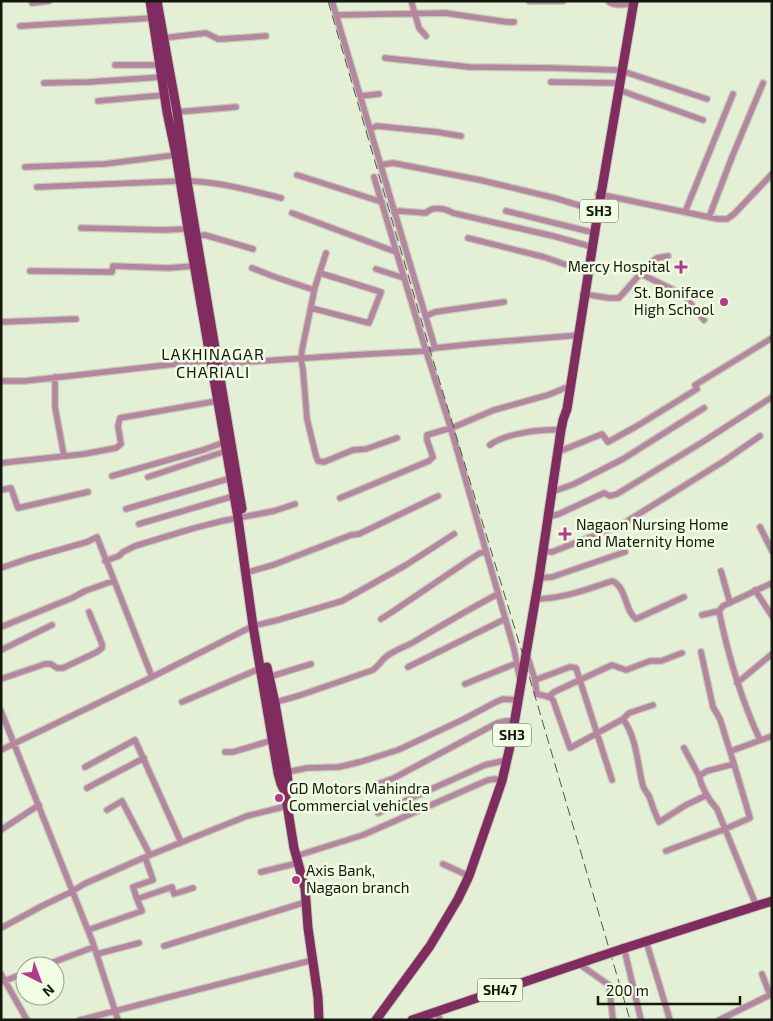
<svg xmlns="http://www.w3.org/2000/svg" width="773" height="1021" viewBox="0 0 773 1021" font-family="'Exo 2',sans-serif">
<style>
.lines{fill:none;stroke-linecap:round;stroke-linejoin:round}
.minor-casing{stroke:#c3cdb6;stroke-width:8}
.primary-casing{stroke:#c3cdb6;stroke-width:11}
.minor{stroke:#b6859f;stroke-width:5.5}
.primary{stroke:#812c60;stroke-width:9}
.rail{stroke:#515749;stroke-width:1;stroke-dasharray:10 5;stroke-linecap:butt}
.primary-bridge-casing{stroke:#c3cdb6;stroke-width:11;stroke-linecap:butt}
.primary-bridge{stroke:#812c60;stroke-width:9}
.poi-dot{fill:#b63887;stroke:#f1fde3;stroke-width:2}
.labels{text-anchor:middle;stroke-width:5;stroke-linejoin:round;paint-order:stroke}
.shield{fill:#f1fde3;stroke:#565d4f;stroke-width:1}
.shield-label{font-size:14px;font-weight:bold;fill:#14180f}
.poi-label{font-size:15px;fill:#14180f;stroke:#f1fde3;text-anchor:start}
.neighbourhood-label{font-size:16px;letter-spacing:1px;fill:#14180f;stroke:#f1fde3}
</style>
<rect width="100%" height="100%" fill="#e4f0d6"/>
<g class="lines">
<g class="minor-casing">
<path id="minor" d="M332,1l103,347
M412,1v3l7,24 7,8
M529,1h34
M608,1c5,5 14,4 20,3
M32,3l17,-2
M336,15l109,-2 62,9h7
M20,26l133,-8
M163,38l43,-5 12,6h4l44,-3
M385,58l85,9 82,1 64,2
M115,65h45
M622,71l85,28
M551,82l64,1
M44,83l45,-1 74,-5
M619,90l84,30
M360,96l19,-2
M98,101l67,-6
M177,112l59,-5
M370,129l7,-3 60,6 24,4
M380,165l13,-2 87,17 75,18 39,12
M25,167l79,-3 72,-9
M297,175l85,27
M374,177l52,174 25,78 63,220 6,31
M187,181c33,1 62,9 94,17
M37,187l144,-6
M598,194l120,25h9l7,-5 38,-40
M506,211l85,21
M394,212l6,-1 26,2c6,-7 19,-5 27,0l100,23 36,10
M685,212l48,-118
M292,213l104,39
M709,217l23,-60 31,-74
M81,228l82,2 25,-1
M196,236l9,-1 48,14
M468,238l76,19 40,14
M326,253l-11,34 -13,63 -1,9 2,11 4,49 9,37 2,5 6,1 29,-12 13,-1 31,-11
M252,268l23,9 39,13
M376,269l28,9
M30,271l82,1 1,-6 55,2 26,-2
M639,273l41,20 7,6 17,21
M583,294l26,4h10l30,-34 8,-6 11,-2
M311,308l58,15 12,-31 -61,-19
M426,316l9,-4 69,-10
M1,322l75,-3
M216,364l136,-9 74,-4 9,-3 48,-5 97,-8
M55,377v30l9,49
M1,381h24l186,-21
M490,445c15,-12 53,-16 71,-15
M558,452l44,-18 6,8 29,-16 60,-37 -2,-4 77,-47
M1,463l83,-9 32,-6 5,-4 -3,-18 2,-8 97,-17
M112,476l91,-26 22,-8
M148,477l78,-26
M1,490l10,-2 7,20 70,-16
M552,492l22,-8 49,-25 81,-51
M340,498l89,-37 4,-4 -6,-17v-5l27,-8 40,-17 54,-15 17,-7
M126,509l105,-31
M548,517l11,-3 45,-21 6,3 7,-2 84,-51 71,-46
M139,524l95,-28
M760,527l12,24
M543,551l9,1 69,-27 103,-64 36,-25
M105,561l14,-5 4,-4 12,-6 56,-17 31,-8 52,-10 21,-7
M1,568l26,-9 60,-17 10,-5 55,140
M252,571l21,-6 78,-30 8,-1 79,-38
M721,571l9,32
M539,578l13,-1 73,-25
M755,590l17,26
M536,599c26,0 52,-10 76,-18 15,6 12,29 24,38l48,-22
M702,615l17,-4
M381,619l11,-7 77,-52 11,-7 6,-1
M1,627l71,-29 13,-7 28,-10
M1,650l51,-25
M701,652l12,55 7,12 14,45 -27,7 -8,5c3,12 9,23 18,33l39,96
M527,655l8,25 2,14 13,3 3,3 17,48 53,-29 6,-6 24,-8
M408,667l97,-48
M269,677l42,-13
M1,679l44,-15h6l6,4h6l34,-16 5,-4v-4l-13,-32
M535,680l35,-13 6,1 36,112
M737,683l35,-29
M465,684l52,-21
M548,697l6,-5 58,-27 14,5 24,-9h11l21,-8
M182,702l79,-34
M273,703l28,-8 72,-25c6,-4 8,-10 14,-14 9,-7 21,-10 30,-16 27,-16 54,-32 81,-46
M1,711l92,232 25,77
M623,719c14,19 14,44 20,67 1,3 4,7 6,10 3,9 6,17 10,26l27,-17 21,-10
M760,740c-19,-41 -32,-85 -41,-129l4,-5 49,-23
M684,748l15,28
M1,750l151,-73 101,-51 25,-6 64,-19 64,-36 48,-31
M731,751l41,-15
M225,752h8l40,-12
M85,767l50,-27 46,102
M287,772l20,-4 32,-1 21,-5 38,-12 64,-30 34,-18 7,-3 15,1
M87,788l57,-30
M365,789l29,-11 103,-55 9,-2h9
M107,810l15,-9 28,54
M378,813l107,-48 22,-5
M1,830l38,-25
M666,851l59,-22 25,-11 -16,-54
M296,856l67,-21 125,-55 7,-1 7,2
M443,864l26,12
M261,872l37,-9
M137,899l-4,-12 20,-7 -8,-23
M1,928l41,-22 31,-15 11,-7 66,-29 97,-39 40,-10
M88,930l54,-19 -5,-12 35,-12 2,7 19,-6
M646,941l24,79
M164,946l142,-44
M624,948l17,72
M97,954l42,-11
M579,964l30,21 4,35
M43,966l51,-19
M1,974l26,46
M762,974l8,21
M4,981l21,-8
M437,1011l3,9
M80,1020l233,-60
M719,1020l53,-26"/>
</g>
<g class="primary-casing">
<path id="primary" d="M150,1l17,111 9,43 12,74 50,289 15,108 25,147 3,11 4,8 9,56 11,40 3,40 10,69 1,23
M157,1l20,111 10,69 55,328
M267,667l8,36 12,69 1,11 -3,9
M622,949l150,-48
M376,1020l54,-74 28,-47 11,-23 33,-95 9,-39 28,-164 22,-148 2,-10 4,-11 31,-197 36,-211
M412,1020l177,-60"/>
</g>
<use href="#minor" class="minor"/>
<use href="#primary" class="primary"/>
<path class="rail" d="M328,1l102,349 95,312 105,358"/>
<g class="primary-bridge-casing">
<path id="primary-bridge" d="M589,960l33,-11"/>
</g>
<use href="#primary-bridge" class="primary-bridge"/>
</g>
<g class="poi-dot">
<path d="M678.5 259.5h5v5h5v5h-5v5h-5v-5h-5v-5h5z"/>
<circle cx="724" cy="302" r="5"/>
<path d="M562.5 526.5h5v5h5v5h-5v5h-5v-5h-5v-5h5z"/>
<circle cx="279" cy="798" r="5"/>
<circle cx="296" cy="880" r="5"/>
</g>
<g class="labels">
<g class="shield">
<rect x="580" y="199.5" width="38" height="23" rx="4"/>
<rect x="493" y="723.5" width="38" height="23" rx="4"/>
<rect x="477.5" y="978.5" width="45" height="23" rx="4"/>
</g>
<g class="shield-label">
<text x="599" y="216">SH3</text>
<text x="512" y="740">SH3</text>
<text x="500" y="995">SH47</text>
</g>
<g class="poi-label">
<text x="670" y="272" text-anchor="end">Mercy Hospital</text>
<text x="714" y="298" text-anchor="end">St. Boniface<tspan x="714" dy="17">High School</tspan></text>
<text x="576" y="530">Nagaon Nursing Home<tspan x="576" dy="17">and Maternity Home</tspan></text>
<text x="289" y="794">GD Motors Mahindra<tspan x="289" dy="17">Commercial vehicles</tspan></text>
<text x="306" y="876">Axis Bank,<tspan x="306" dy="17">Nagaon branch</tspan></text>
</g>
<g class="neighbourhood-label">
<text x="213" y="360">LAKHINAGAR<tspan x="213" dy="18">CHARIALI</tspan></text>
</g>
</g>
<rect width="773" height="1021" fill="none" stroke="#14180f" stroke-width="5"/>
<g transform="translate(40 981) rotate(138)"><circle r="24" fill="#f1fde3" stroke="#99a18e"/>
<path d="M0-4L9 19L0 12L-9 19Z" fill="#b63887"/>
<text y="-8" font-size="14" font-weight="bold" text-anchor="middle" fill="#14180f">N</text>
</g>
<path d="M598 996v8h142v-8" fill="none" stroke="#14180f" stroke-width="2.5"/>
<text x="606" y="996" font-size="15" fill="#14180f" stroke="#f1fde3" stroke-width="4" paint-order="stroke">200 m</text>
</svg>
